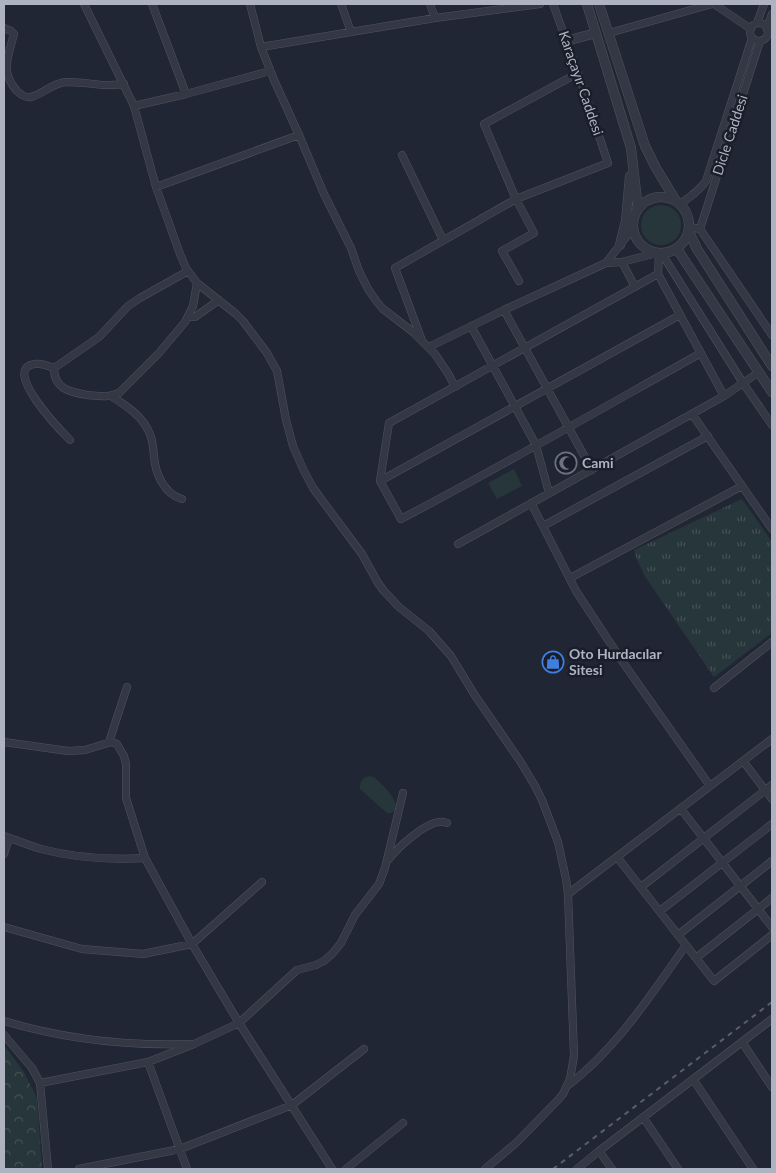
<svg xmlns="http://www.w3.org/2000/svg" width="776" height="1173" viewBox="0 0 776 1173" font-family="Lato,sans-serif">
<style>
.green{fill:#27363a}
.forest{fill:url(#forest-crowns)}
.park{fill:url(#park-tufts)}
.lines{fill:none;stroke-linecap:round;stroke-linejoin:round}
.minor-casing{stroke:#4f5360;stroke-width:8}
.tertiary-casing{stroke:#4f5360;stroke-width:10}
.minor{stroke:#343845;stroke-width:7}
.tertiary{stroke:#343845;stroke-width:9}
.rail{stroke:#585e6e;stroke-width:2;stroke-dasharray:5 5;stroke-linecap:butt}
.labels{text-anchor:middle;stroke-width:5;stroke-linejoin:round;paint-order:stroke}
.street-label{font-size:14px;fill:#aeb3c2;stroke:#1a1e2a}
.poi-label{font-size:14px;font-weight:bold;fill:#aeb3c2;stroke:#1a1e2a;text-anchor:start}
</style>
<defs>
<pattern id="forest-crowns" width="20" height="18" patternUnits="userSpaceOnUse" patternTransform="scale(1.25)"><rect width="20" height="18" fill="#27363a"/><path d="M2 6a3 3 0 1 1 6 0M12 15a3 3 0 1 1 6 0" fill="none" stroke="#445155"/></pattern>
<pattern id="park-tufts" width="24" height="20" patternUnits="userSpaceOnUse" patternTransform="scale(1.25)"><rect width="24" height="20" fill="#27363a"/><path d="M3 7l-1-3M5 7V3M7 7l1-3M15 17l-1-3M17 17v-4M19 17l1-3" fill="none" stroke="#445155"/></pattern>
</defs>
<rect width="100%" height="100%" fill="#212634"/>
<path class="green" d="M641 225a20 20 0 1 1 40 0a20 20 0 1 1-40 0Z
M514,469l8,17 -25,13 -9,-16z
M369,776l5,1c8,7 35,32 14,37l-28,-25c-1,-6 2,-11 9,-13z"/>
<path class="forest" d="M4,1045l20,27 13,26 5,71h-38z"/>
<path class="park" d="M742,499l30,43v91l-58,44 -68,-99 -9,-18 -3,-10z"/>
<g class="lines">
<g class="minor-casing">
<path id="minor" d="M84,4l50,102 22,81 24,67 6,14 11,15 39,31 7,7 24,32 10,18 9,49 7,26 10,23 10,19 49,66 16,29 6,8 15,16 30,24 22,25 23,38 46,67 15,25 7,14 16,42 8,37 2,15 6,162 -4,23 -7,15 -5,6 -42,43 -31,26
M152,4l34,90
M250,4l11,43 13,33 25,55 25,59 27,54 8,23 9,18 9,13 6,7 30,23 22,22 14,21 6,12
M341,4l10,28
M430,4l5,14
M714,4l37,25
M757,23l7,-19
M750 32a9 9 0 1 1 18 0a9 9 0 1 1-18 0Z
M4,28l7,3 3,3c-6,23 -14,38 3,57 4,4 8,7 14,6 12,-3 21,-14 35,-15 13,0 26,2 38,3 7,0 13,0 20,-1
M767,29l5,-15
M609,33l103,-29
M261,47l174,-29 105,-14
M134,106l52,-12 84,-23
M402,155l41,85
M156,187l143,-52
M680,204c10,-7 19,-13 26,-23l46,-143
M690,227l10,2 72,106
M700,229l60,-188
M659,254l-1,20 66,122
M662,254l81,129 29,42
M622,262l13,25
M606,263l27,-35
M658,274l-269,149 -9,58 21,38c101,-53 200,-110 300,-166
M519,281l-17,-30 32,-18 -18,-34 -32,-75 94,-51
M504,310l88,160
M188,317h7l24,-17
M471,326l65,119 13,48
M421,338l-26,-70 121,-69 92,-36 -30,-90 -25,-69
M429,347l75,-37 102,-47 16,-1 35,-9
M54,368c0,21 16,24 33,27 12,1 21,3 32,-2l40,-40 26,-31 8,-16 4,-23
M111,396c14,9 30,19 37,34 5,8 5,17 6,26 1,17 10,38 28,43
M692,414l80,115
M70,440c-9,-9 -70,-72 -35,-76 6,-1 13,2 19,4l6,-4 39,-27 29,-31 12,-8 48,-27
M380,481l300,-166
M531,503l45,88 46,70 88,125
M543,526l165,-90
M458,544l266,-148 35,-24
M570,578l172,-92
M714,688l58,-46
M4,742l64,9 17,-1 26,-8 6,2 7,12 2,8v34l19,60 47,86 47,79 93,146
M109,742l18,-55
M743,761l29,38
M681,809l91,118
M4,836c12,4 24,9 37,13 34,9 69,11 104,9
M4,854l5,-16
M617,857l97,124 58,-46
M389,859c8,-11 37,-37 51,-37 3,-1 4,0 7,1
M641,887l131,-102
M568,894l204,-155
M660,911l112,-87
M4,927l78,22 61,5 49,-10 70,-62
M678,935l94,-74
M696,958l76,-60
M4,1021c60,18 122,25 185,23
M4,1035l28,33 8,15 8,86
M742,1042l30,45
M148,1062l39,107
M693,1079l60,90
M40,1083l108,-21 46,-18 45,-21 58,-53 19,-5 8,-4 8,-7 9,-11 14,-28 24,-31 6,-16 18,-75
M567,1086c48,-36 85,-92 119,-141
M643,1117l35,52
M599,1151l13,18
M79,1169l101,-20 112,-44 72,-56
M346,1169l57,-46
M577,1169l22,-18 173,-132"/>
</g>
<g class="tertiary-casing">
<path id="tertiary" d="M587,4l44,144 7,61
M599,4l46,142 11,22 20,33
M566,41l30,-8
M633 225a28 28 0 1 1 56 0a28 28 0 1 1-56 0Z
M689,232l8,17 75,117
M620,245l6,-24 4,-45
M677,249l95,143"/>
</g>
<use href="#minor" class="minor"/>
<use href="#tertiary" class="tertiary"/>
<path class="rail" d="M553,1169l219,-167"/>
</g>
<defs>
<g id="mosque-ring" transform="scale(1.125)"><circle r="9.5" fill="#1a1e2a" stroke="#6b7280" stroke-width="1.5"/><path d="M3.5-4.9A6 6 0 1 0 3.5 4.9A5 5 0 1 1 3.5-4.9Z" fill="#6b7280"/></g>
<g id="shop-ring" transform="scale(1.125)"><circle r="9.5" fill="#1a1e2a" stroke="#3f7fe0" stroke-width="1.5"/><path d="M-5-2.5h2.3a2.7 3.5 0 0 1 5.4 0H5L5.5 6h-11ZM-1.5-2.5h3a1.5 2.3 0 0 0-3 0Z" fill="#3f7fe0"/></g>
</defs>
<g fill-rule="evenodd">
<use href="#mosque-ring" x="566" y="463"/>
<use href="#shop-ring" x="553" y="662"/>
</g>
<g class="labels">
<g class="street-label">
<text transform="translate(581 83) rotate(71)" y="5">Karaçayır Caddesi</text>
<text transform="translate(730 135) rotate(-72)" y="5">Dicle Caddesi</text>
</g>
<g class="poi-label">
<text x="582" y="468">Cami</text>
<text x="569" y="659">Oto Hurdacılar<tspan x="569" dy="16">Sitesi</tspan></text>
</g>
</g>
<rect width="776" height="1173" fill="none" stroke="#aeb3c2" stroke-width="10"/>
</svg>
